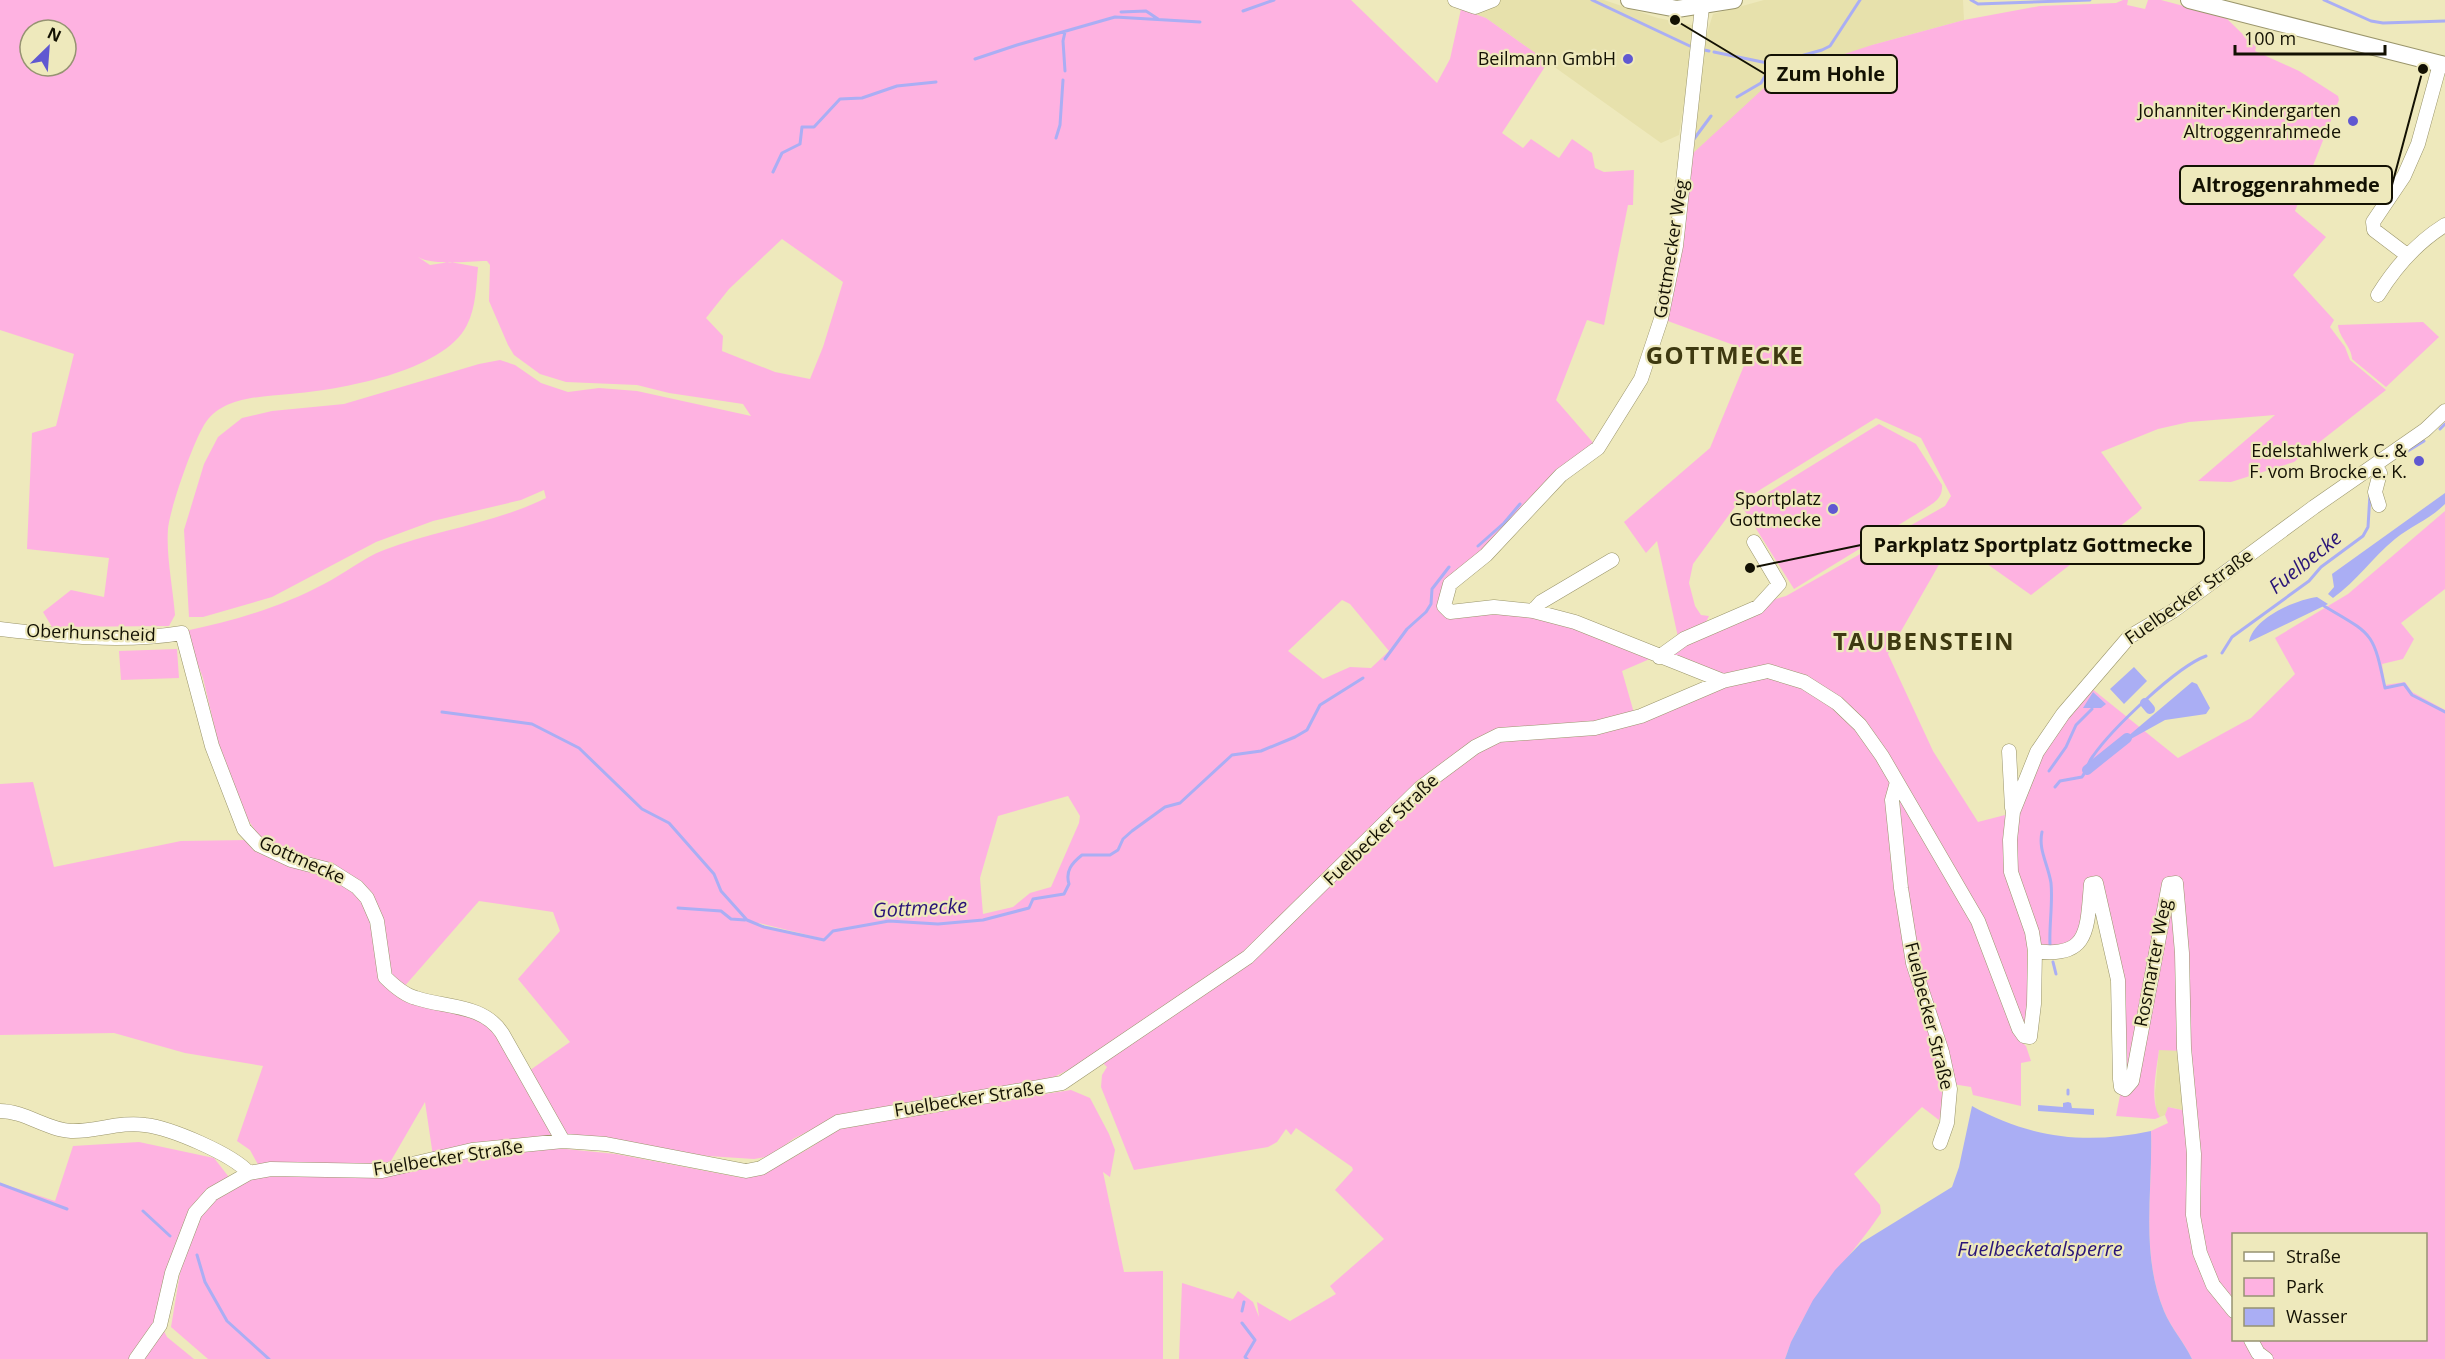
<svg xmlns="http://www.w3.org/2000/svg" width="2445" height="1359" viewBox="0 0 2445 1359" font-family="'Open Sans',sans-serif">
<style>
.built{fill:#e7e1ac}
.green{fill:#feb2e1;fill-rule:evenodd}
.water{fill:#aaaef4}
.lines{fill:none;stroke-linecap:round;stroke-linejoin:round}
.stream{stroke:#aaaef4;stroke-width:3}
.canal{stroke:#aaaef4;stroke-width:10}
.minor-casing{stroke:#9a956b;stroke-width:15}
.major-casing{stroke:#9a956b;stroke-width:18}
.minor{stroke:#fff;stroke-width:14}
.major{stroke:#fff;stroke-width:16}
.poi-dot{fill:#6058d1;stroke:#eee9bc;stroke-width:2}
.labels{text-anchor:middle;stroke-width:4.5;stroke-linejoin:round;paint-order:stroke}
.poi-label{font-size:18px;fill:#131103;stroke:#eee9bc;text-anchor:end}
.street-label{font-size:18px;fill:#131103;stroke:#eee9bc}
.water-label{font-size:20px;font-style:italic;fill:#291478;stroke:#eee9bc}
.district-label{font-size:24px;font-weight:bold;letter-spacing:1.5px;fill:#3e3911;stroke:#eee9bc}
.leader{fill:none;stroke:#131103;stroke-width:2}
.callout-dot{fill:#131103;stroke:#eee9bc;stroke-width:2}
.callout{fill:#eee9bc;stroke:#131103;stroke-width:2}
.callout-label{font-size:20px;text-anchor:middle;font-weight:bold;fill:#131103}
</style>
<rect width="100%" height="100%" fill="#eee9bc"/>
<path class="built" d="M1457,0h147l54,18 38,8 -17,109 -18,8 -175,-125 -25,-9z
M1764,0h199l1,20 -92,25 -181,110 11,-106 11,-35z
M2159,1049l23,2 5,60 -18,-4 -4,8 -5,2 -4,-5 -1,-19z"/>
<path class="green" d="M0,0h1351l86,83 13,-24 11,-50 25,9 62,44 -46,71 21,15 8,-9 28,19 13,-19 20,14 3,15 9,4 30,-2 -1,35h-5l-24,120 -17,-5 -31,80 40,46 -36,27 -121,133 117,14 96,38 -30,13 12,42 130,-39 54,20 33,30 28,36 94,159 44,119 9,8 5,15 -10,2v43l-48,-11 -2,-8 -25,-4v13l-7,24 -17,-13 -68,67 26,31 1,8c-33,49 -77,88 -96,146h-606l3,-76 51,16 5,-8 15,11 6,15 -2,-15 33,19 46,-27 -6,-8 54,-47 -49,-49 18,-20 -1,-3 -56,-39 -5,7 -5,-6 -9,13 -9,5 -134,23 -33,-83 1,-12 5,-8 -11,-11 -54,27 -204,33 -45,23 -22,17 -17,3 -46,-3 -131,-17 -10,-5 -41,-61 44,-31 -52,-63 42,-48 -7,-19 -74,-11 -76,87 -12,-14 -20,-78 -109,-55 -17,-26 -27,-73 -15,-64 -18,-47c48,-10 96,-24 139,-47 20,-10 39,-26 60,-34 53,-20 112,-27 162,-52l-2,-8 -23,10 -88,21 -57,21 -104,55 -69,20h-14l-5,-87 20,-66 14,-27 24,-19 30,-7 72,-7 135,-40 21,-4 15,5 26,18 27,9 31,-4 38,3 114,25 -8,-12 -74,-11 -32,-8 -71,-3 -26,-8 -26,-19 -6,-10 -19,-44 1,-36 -3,-4c-20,0 -53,5 -69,-4l12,8 20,-3 28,5c-2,20 -2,40 -11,58 -23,47 -129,65 -177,69 -28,3 -65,2 -84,28 -12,17 -36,86 -38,107 -2,27 5,59 7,86l-6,11 -117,1 -9,-15 28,-22 33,7 5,-39 -82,-9 5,-116 24,-7 18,-72 -74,-24zM30,30h36v36h-36zM782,239l61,43 -20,65 -13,32 -35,-7 -53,-21 1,-15 -17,-18 23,-29zM1342,600l8,4 39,47 -18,17 -21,-1 -27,12 -35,-28zM1068,796l12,20 -1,7 -28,64 -21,6 -17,14 -30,7 -3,-36 18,-62zM759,923l65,16v2l-62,-14 -5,-2z
M2123,0h5l-1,5 18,4 3,-9h13l64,17 31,30 -1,4 44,20 39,25 1,4 -44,111 31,26 -33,38 41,45 -4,7 15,20 5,13 36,30 -92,72 -63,20 -33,-1 77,-66 -86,7 -31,7 -57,23 41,56 -5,5 -106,82 -78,-55 -65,114 45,97 45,71 27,-7 2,58 20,62 1,80 -2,9 -3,2 -13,-38 -166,-285 -79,-35 -20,1 -22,6 -49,-18v-4c25,-22 60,-33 91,-44v-7l21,-6 159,-90 6,-10 -30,-58 -45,-20 -139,86 -44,60 -4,19 6,23 6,9 8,1 -4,8 -27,13 -21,-96 -11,12 -22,-31 86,-74 40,-97 -85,-31 26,-165 86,-79 95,-31 92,-25 76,-14 76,-3z
M2423,322l16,15 -53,50 -34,-28c0,-12 -13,-21 -14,-34z
M1879,424l37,20 26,41c1,14 -9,18 -19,25l-129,79 -51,-81z
M2445,511v78l-44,34 13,16 -11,20 -21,5 3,21 20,-3 7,10 33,18v649h-253c-8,-17 -21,-31 -28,-48 -24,-59 -11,-119 -13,-180l17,-8 -3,-8 3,-8 19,4 -5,-60 -23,-1c-2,18 -10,51 1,67l-5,2 -39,-3 8,-41v-47l-28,-151 -4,-1 -4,4 -9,59 -27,10 -13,-5c-6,-20 -24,-65 -25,-84 -2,-67 37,-123 77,-172l87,70 73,-40 44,-44 -20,-36 73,-44zM2234,1234h192v106h-192z
M177,649l2,29 -58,2 -2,-29z
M33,782l21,85 127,-26 67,-1 5,10 37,14 38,10 27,16 14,23 13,69 87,32 24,16 61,100 -4,7 -117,19 -8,-54 -44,76 93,-24 82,-6 60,6 127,24 25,-7 42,-23 31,-22 230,-36 19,8 19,36 6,16 -5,27 -7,-5 21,100 39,-1v88h-955l-37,-32 9,-54 15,-60 -3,-4 -25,59 -11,48 11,21 27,22h-194v-176l55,18 18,-55 66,-4 75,16 18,23 29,-11 -11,-20 -13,-9 26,-75 -78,-13 -71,-20 -114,2v-251z"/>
<path class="water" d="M2445,493v11c-15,15 -34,22 -50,35 -23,19 -38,42 -62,59l-5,-4 6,-7 -2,-13z
M2317,597l11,7 -79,38c4,-24 46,-42 68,-45z
M2134,667l13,14 -23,23 -14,-15z
M2192,682l5,2 13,24 -4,6 -41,6 -36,20 -2,-3z
M2093,692l13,12 -5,4h-18z
M2068,1102l3,1 1,5 22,1v6l-56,-4v-6l25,2v-4z
M1972,1106c58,32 114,39 179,25 2,61 -11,121 13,180 7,17 20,31 28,48h-407l6,-17 22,-42 22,-30 26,-27 91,-56 7,-20z"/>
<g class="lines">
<path class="stream" d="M1592,0l102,48
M1971,0l7,4 112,-4
M2324,0l47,21 12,2 62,-2
M1243,11l31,-11
M1121,12l25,-1 12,8
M1700,49l9,2
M1714,52l58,12 50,-14 8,-4 30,-46
M975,59l42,-14 98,-28 85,5
M1065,71l-2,-30 2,-9
M1737,97l24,-14 11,-19
M1056,138l4,-13 3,-45
M1694,139l17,-23
M773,172l9,-19 18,-9 2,-17h12l26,-28 22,-1 35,-12 39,-4
M2440,429l5,-5
M2398,457l26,-16
M1478,546l26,-23 16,-19
M2324,606c49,29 49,25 61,82l19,-4 8,11 33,17
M2222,653l10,-16 77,-56 12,-14 42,-31 5,-9 2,-33
M1385,659l22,-30 19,-17 5,-8 1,-15 17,-22
M442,712l90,12 47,24 63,61 27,14 45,51 7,17 26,29 17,7 60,13 9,-9 56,-10 49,3 45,-4 46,-12 4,-9 31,-5 5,-10c-4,-13 3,-21 13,-29h28l8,-5 5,-11 9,-8 33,-24 15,-4 52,-48 29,-4 34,-14 12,-7 13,-25 43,-27
M2049,771l17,-24 10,-22 16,-16
M2055,787l5,-6 22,-4c5,-7 6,-15 11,-21 19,-27 83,-89 113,-100
M2042,832c-4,18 6,32 9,51 2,20 -2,42 -1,62
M678,908l43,3 10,8 14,1
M2053,962l3,12
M2068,1094v-4
M0,1184l67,25
M143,1211l27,25
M197,1255l8,27 22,39 42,38
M1242,1311l2,-9
M1242,1323l13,17 -10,17 2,2"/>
<path class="canal" d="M2145,703l5,6
M2087,770l40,-32"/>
<g class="minor-casing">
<path id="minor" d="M1455,0l20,7 18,-7
M1702,7l-26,239 -15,73 -20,60 -43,69 -37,27 -75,80 -36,29 -6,22 6,6 44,-5 39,4 42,11 148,59
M2407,255l-33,-25 -1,-8 31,-46 14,-32 22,-80
M2378,295c18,-29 38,-52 67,-70
M2375,465l5,8 -5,19 4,13
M1533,611l8,-9 71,-42
M0,629c60,7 121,14 182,4l30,113 32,83 15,16 32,15 39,10 27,17 10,11 10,23 8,56c8,8 19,18 31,21 30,10 67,6 86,35l61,108
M1659,657l25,-18 74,-32 21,-23 -25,-42
M2009,751l3,57
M1897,782l-5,18 9,88 12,75 29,89 8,37 -3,34 -7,20
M2035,951c55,8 52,-23 56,-67l5,-1 22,97 2,99 1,8 4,2 7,-8 37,-197 7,-1 6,70 2,95 10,106 -1,61 7,38 13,32 21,26
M0,1111c25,0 47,19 71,20 24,1 50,-10 74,-6 26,3 87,29 104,48
M2251,1340l7,13 8,6
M136,1359l24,-34 12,-52 23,-60 17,-19 37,-21 22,-4 111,2 90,-21 91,-9 43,3 140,27 15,-3 77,-46 224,-39 186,-126 172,-169 55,-41 24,-12 96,-7 46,-12 82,-35 45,-10 36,11 33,21 23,22 22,31 96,165 41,108 5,7 6,1 4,-33 1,-53 -3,-19 -21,-60 -1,-32 3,-28 24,-60 26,-38 66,-77 44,-26 141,-104 111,-77 20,-19"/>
</g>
<g class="major-casing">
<path id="major" d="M1629,0l48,9 57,-9
M2189,0l256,65"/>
</g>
<use href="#minor" class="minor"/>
<use href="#major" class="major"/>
</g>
<g class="poi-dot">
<circle cx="1628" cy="59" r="6"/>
<circle cx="2353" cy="121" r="6"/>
<circle cx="2419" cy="461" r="6"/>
<circle cx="1833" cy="509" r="6"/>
</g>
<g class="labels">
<g class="poi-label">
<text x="1616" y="65">Beilmann GmbH</text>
<text x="2341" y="117">Johanniter-Kindergarten<tspan x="2341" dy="21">Altroggenrahmede</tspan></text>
<text x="2407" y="457">Edelstahlwerk C. &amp;<tspan x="2407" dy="21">F. vom Brocke e. K.</tspan></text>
<text x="1821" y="505">Sportplatz<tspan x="1821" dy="21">Gottmecke</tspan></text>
</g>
<g class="street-label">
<text transform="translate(1671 249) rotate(-81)" y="6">Gottmecker Weg</text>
<text transform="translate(2189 597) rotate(-35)" y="6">Fuelbecker Straße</text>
<text transform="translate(91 633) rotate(2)" y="6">Oberhunscheid</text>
<text transform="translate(1381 830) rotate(-44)" y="6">Fuelbecker Straße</text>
<text transform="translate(302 860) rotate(24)" y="6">Gottmecke</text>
<text transform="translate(2153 963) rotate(-79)" y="6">Rosmarter Weg</text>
<text transform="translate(1929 1016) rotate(76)" y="6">Fuelbecker Straße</text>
<text transform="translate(969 1099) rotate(-9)" y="6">Fuelbecker Straße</text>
<text transform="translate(448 1158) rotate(-9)" y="6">Fuelbecker Straße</text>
</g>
<g class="water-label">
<text transform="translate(2305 562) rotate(-39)" y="7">Fuelbecke</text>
<text transform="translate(920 908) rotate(-3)" y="7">Gottmecke</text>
<text x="2040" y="1256">Fuelbecketalsperre</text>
</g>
<g class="district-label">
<text x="1725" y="364">GOTTMECKE</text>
<text x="1924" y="650">TAUBENSTEIN</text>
</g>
</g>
<path class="leader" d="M1675 20L1765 74M2423 69L2392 185M1750 568L1861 545"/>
<g class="callout-dot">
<circle cx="1675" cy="20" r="6"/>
<circle cx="2423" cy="69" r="6"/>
<circle cx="1750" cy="568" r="6"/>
</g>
<g class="callout">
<rect x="1765" y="55" width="132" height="38" rx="6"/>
<rect x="2180" y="166" width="212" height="38" rx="6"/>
<rect x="1861" y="526" width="343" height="38" rx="6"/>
</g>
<g class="callout-label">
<text x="1831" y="81">Zum Hohle</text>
<text x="2286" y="192">Altroggenrahmede</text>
<text x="2033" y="552">Parkplatz Sportplatz Gottmecke</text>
</g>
<rect x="2232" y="1233" width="195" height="108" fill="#eee9bc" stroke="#969372" stroke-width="1.5"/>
<rect x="2244" y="1252" width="30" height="9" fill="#ffffff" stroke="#969372" stroke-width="1.5"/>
<text x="2286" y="1263" font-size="18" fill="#131103">Straße</text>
<rect x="2244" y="1278" width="30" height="18" fill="#feb2e1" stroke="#969372" stroke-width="1.5"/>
<text x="2286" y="1293" font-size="18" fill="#131103">Park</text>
<rect x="2244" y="1308" width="30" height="18" fill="#aaaef4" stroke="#969372" stroke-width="1.5"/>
<text x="2286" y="1323" font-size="18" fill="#131103">Wasser</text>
<g transform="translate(48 48) rotate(25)"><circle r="28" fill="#eee9bc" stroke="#969372" stroke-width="1.5"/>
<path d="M0-4.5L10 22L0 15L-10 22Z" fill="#6058d1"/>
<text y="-9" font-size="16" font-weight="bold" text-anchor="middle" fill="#131103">N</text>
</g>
<path d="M2235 45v9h150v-9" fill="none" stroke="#131103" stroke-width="3"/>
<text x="2244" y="45" font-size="18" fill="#131103" stroke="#eee9bc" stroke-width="4.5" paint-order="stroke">100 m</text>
</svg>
